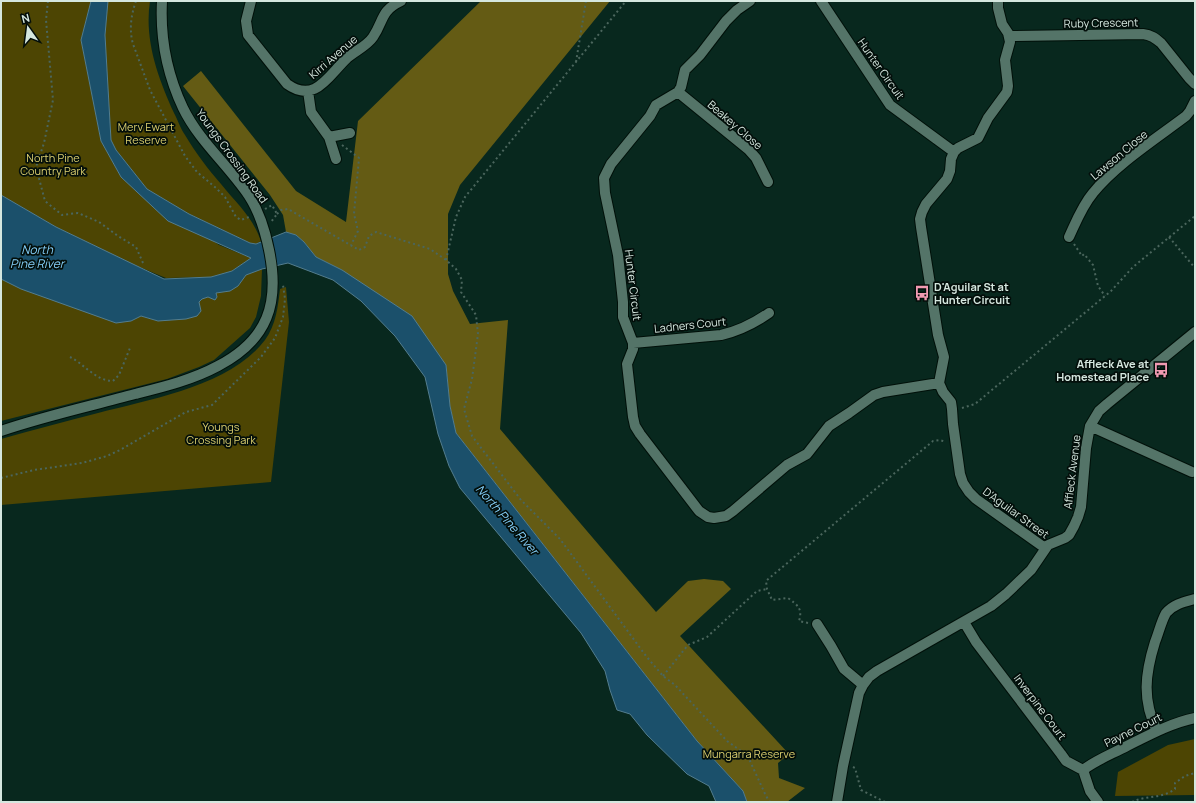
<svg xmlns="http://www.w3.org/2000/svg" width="1196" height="803" viewBox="0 0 1196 803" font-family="Manrope,sans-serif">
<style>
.green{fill:#4d4503}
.forest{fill:#645b14}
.water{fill:#1b506b;stroke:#537d8e}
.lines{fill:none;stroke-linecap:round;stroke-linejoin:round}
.street-casing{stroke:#001009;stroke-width:12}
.secondary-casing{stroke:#001009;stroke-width:12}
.path{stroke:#4b665d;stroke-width:2;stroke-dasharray:2 3;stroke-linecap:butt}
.street{stroke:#547468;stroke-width:10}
.secondary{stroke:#547468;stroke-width:10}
.labels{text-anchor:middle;stroke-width:3.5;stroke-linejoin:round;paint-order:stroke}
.street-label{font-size:11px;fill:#d5e7df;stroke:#030e0a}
.park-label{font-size:11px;fill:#dccf6f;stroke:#030e0a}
.poi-label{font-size:11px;font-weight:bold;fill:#d5e7df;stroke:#030e0a;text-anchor:start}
.water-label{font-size:12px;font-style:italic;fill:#84cef8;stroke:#030e0a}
</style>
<rect width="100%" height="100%" fill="#08281e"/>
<path class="green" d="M1,1h90l-10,39 20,101 20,36 98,68 32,13 -19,13 -21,6 -45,1 -39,-16 -71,-35 -55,-32z
M108,1h42c-6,39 8,77 24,112 4,7 6,15 11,22 10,17 23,34 36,49 16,20 31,32 40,57l-5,3 -6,-1 -61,-29 -42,-25 -31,-39 -5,-10 -6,-105z
M262,269l-1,27 -5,21 -6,11 -36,32 -15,7 -32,12 -166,42v-142l20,10 110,32 10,-5 17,5 41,-19 3,-3 14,-6 22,-7 7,-11z
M286,287l3,35 -18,160 -270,23v-66c32,-9 65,-18 97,-26 53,-14 132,-27 167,-73 11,-15 13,-34 15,-51z
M1195,739v56l-80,1 3,-24 50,-27z"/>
<path class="forest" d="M481,1h129l-150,184 -12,29v60l5,17 17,33 38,-4 -8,109 156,183 32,-31 16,-2 19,2 8,8 -51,47 109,118 -11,9 1,15 26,10 -18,14h-40l-4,-11 -46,-50 -241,-308 -6,-27 -4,-41 -104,-95 -26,-13 -12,-15 -8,-7 -10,-3 -3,-17 -13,-20 -87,-109 18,-15 95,120 50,31 12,-101z"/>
<path class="water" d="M91,1h17l-3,34 6,105 5,10 31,39 42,25 61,29 6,1 30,-12 10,3 8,7 12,15 26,13 70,46 34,49 4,41 6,27 241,308 46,50 4,11h-31l-7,-16 -22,-12 -40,-39 -17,-21 -13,-4 -7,-20 -5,-19 -24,-38 -121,-145 -11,-22 -11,-32 -13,-57 -30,-41 -34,-35 -28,-21 -45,-17 -26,6 -16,6 -8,11 -8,5 -14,2 1,4 -2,3 -7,-3 -6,2 -3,3 2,9 -4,5 -11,3 -28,2 -17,-5 -10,5 -15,2 -95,-34 -20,-10v-84l55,32 108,52 47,-2 21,-6 19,-13 -83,-37 -47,-44 -20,-36 -20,-101z"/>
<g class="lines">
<g class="street-casing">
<path id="street" d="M251,1l-5,20 2,14 39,49c28,20 41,-8 60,-26 8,-7 20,-12 26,-21 11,-16 7,-26 28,-36
M750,1l-13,9 -11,11 -26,34 -15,15 -4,17 -3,5 -22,13 -6,11 -39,48 -7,14 1,15 13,62 5,47v15l10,26v6l-6,15 6,53 2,9 5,8 59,77 9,6 6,1 12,-2 7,-5 54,-46 20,-11 22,-28 20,-13 25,-18 9,-3 56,-9
M821,1l69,104 64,47
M998,1v7l4,16 6,9 2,9 -5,18 3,26 -1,6 -19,26 -10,20 -20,10 -4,4 -3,7 -1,12 -3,8 -21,25 -4,8 -2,7 1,8 17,108 6,22 -5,26 4,9 8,10 1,7 1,15 7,50 3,9 6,9 7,7 69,49
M1010,36l133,-2c8,1 12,4 18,9l28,35 6,6
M308,91l3,21 18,25
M678,92l70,57 8,9 12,24
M336,159l-7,-22 21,-4
M1069,237c7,-15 13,-31 24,-44 22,-28 64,-55 93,-77l4,-5 5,-10
M633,343l88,-8c18,-4 32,-11 48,-22
M1090,426l102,46
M964,622l12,20 85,112 5,7 17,9 7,21 8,11
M817,624l14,22 13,23 19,16
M1157,731c-15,-31 -12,-57 -2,-89 4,-10 6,-20 11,-29 8,-9 18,-11 29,-14
M1083,770c13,-10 29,-16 44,-24 22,-11 44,-23 68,-28
M837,802l6,-36 16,-73 4,-8 6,-8 8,-6 114,-65 15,-12 25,-24 17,-25 17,-7 4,-3 5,-9 4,-9 3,-10 5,-59 4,-22 9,-15 8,-7 88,-72"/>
</g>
<g class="secondary-casing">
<path id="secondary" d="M1,431c44,-15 90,-25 134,-37 28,-7 57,-14 83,-28 50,-26 62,-63 51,-116 -4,-20 -9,-37 -20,-54 -21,-31 -50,-55 -66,-88 -16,-34 -23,-70 -21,-107"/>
</g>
<path class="path" d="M48,1l-2,19 7,80 -9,43 -8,24 9,34 17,14 16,-2 21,9 19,14 18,11 7,16
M136,1c-5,14 -7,29 -3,43l17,46 35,66 12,16 19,16 9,9 11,20 5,3 8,-3
M576,62l10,-61
M342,145l17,13 -5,56 4,17 -7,14
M265,209l7,-4 5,9 -6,8
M277,214l4,-4 7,-1 71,41 6,-3 4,-11 7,-4 54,17 16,11 10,9 6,11 -1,12 15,23 2,19 -6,45 -8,30 8,27 49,64 39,39 86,117 17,20 12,9 52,56 14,10 9,10 16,35 4,6
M1169,237l26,31
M1074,244l8,12 2,-2 9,11 5,21 7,10
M446,260l10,-43 9,-20 161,-196
M70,357c14,7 26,24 43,24l6,-6 11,-27
M962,408l13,-4 136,-113 22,-24 62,-51
M1,478l33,-8 48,-7 25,-7 13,-6 66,-38 26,-7 49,-48 14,-19 8,-21 2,-18 -2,-14
M808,623l-9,-2c4,-13 -2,-16 -11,-23l-16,2 -5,-11 -1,-8 7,-6 160,-134 7,-1 6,2
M663,676l25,-31 19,-8 50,-46 10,-2
M853,767l2,1 6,22 24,12
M1132,802c14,-7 30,-3 43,-13v-6l10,-7 10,-3"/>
<use href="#street" class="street"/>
<use href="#secondary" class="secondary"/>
</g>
<defs>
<g id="bus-bare" transform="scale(1.2)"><path d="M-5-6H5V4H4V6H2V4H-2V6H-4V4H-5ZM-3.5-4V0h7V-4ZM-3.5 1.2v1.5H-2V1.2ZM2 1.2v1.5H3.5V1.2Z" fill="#f19ab2" stroke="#030e0a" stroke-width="2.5" paint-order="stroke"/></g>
</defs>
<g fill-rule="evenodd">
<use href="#bus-bare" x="922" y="293"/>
<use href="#bus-bare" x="1161" y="370"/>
</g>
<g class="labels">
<g class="street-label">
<text transform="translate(1101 23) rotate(-1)" y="4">Ruby Crescent</text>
<text transform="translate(333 57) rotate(-41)" y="4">Kirri Avenue</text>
<text transform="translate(881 69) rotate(55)" y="4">Hunter Circuit</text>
<text transform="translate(735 125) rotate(41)" y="4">Beakey Close</text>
<text transform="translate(1119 155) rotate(-40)" y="4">Lawson Close</text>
<text transform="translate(232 156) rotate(54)" y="4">Youngs Crossing Road</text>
<text transform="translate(633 285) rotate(83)" y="4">Hunter Circuit</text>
<text transform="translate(690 325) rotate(-6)" y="4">Ladners Court</text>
<text transform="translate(1072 472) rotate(-83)" y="4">Affleck Avenue</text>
<text transform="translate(1016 513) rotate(36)" y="4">D'Aguilar Street</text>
<text transform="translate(1040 707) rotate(53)" y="4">Inverpine Court</text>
<text transform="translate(1133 730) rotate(-26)" y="4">Payne Court</text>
</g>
<g class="park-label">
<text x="146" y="131">Merv Ewart<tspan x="146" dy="13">Reserve</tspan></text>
<text x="53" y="162">North Pine<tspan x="53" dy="13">Country Park</tspan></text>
<text x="221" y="431">Youngs<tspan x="221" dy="13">Crossing Park</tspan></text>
<text x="749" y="758">Mungarra Reserve</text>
</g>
<g class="poi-label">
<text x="934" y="291">D'Aguilar St at<tspan x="934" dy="13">Hunter Circuit</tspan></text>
<text x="1149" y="368" text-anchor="end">Affleck Ave at<tspan x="1149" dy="13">Homestead Place</tspan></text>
</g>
<g class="water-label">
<text x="37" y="254">North<tspan x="37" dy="14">Pine River</tspan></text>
<text transform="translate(507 520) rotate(49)" y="4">North Pine River</text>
</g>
</g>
<rect width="1196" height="803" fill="none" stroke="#d5e7df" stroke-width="4"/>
<g transform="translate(28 28) rotate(346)" stroke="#030e0a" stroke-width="3" paint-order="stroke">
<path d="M0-3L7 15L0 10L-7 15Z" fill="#d5e7df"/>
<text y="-6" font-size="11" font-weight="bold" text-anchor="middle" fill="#d5e7df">N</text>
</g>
</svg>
